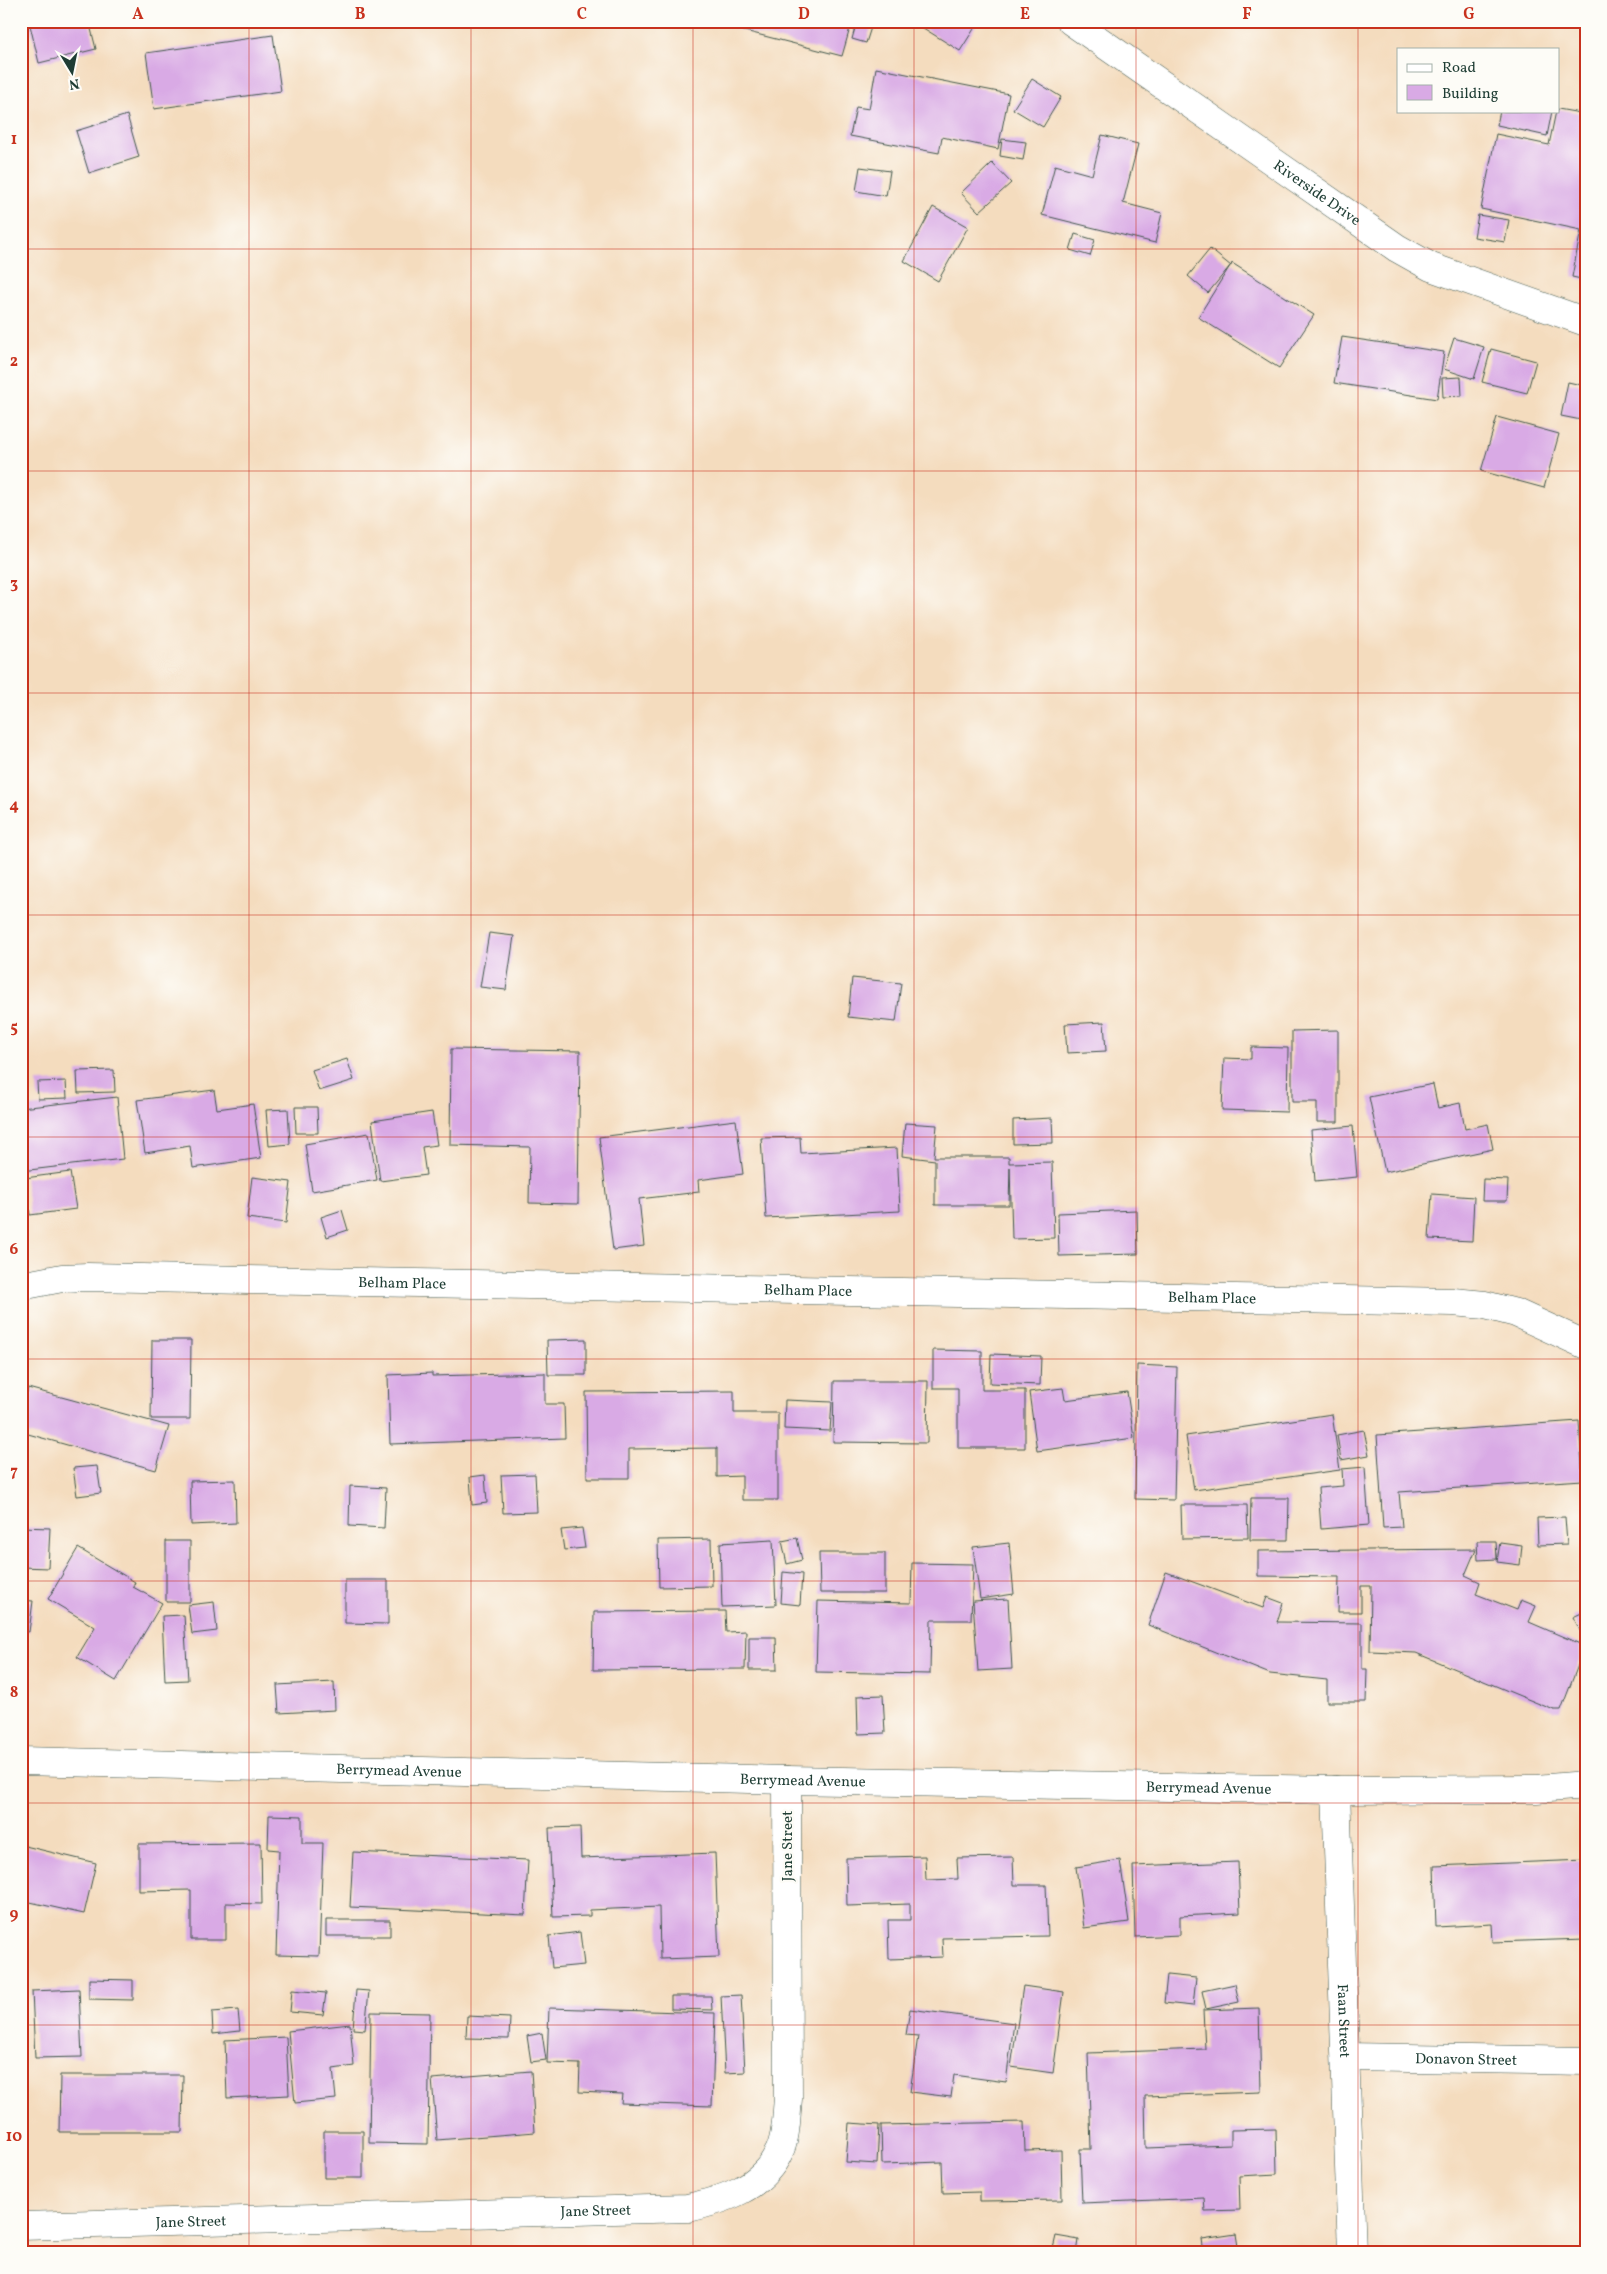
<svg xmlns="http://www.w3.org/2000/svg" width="1607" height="2274" viewBox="0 0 1607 2274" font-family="Vollkorn,serif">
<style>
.building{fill:#d9aae5}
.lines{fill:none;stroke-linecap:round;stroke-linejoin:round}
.street-casing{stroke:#3f5549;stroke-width:29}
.street{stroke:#fff;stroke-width:28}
.grid{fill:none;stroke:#c8321e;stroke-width:1;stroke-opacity:0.55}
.labels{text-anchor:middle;stroke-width:5;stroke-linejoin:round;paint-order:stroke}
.street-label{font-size:15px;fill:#1f3d34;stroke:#fdfcf7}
.neatline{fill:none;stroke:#c8321e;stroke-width:2}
.grid-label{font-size:16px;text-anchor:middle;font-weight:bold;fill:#c8321e}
</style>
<rect width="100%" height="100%" fill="#fdfcf7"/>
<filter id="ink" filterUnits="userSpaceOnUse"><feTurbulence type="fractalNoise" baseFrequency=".02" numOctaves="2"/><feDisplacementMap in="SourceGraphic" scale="10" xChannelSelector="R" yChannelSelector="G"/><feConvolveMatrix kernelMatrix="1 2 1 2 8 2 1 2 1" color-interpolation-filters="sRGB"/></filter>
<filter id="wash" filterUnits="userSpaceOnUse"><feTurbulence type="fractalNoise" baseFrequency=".0096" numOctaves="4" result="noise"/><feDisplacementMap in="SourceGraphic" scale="20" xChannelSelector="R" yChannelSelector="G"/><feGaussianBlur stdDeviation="1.12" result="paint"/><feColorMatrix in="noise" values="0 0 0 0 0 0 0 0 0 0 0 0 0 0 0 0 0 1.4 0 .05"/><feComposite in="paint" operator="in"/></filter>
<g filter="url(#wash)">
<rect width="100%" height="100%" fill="#f4dcbe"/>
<g id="blocks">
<path class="building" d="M29,21h60l7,28 -57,14z
M734,21h118l-10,35 -109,-28z
M857,21h16l-7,22 -14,-4z
M912,21h67l-19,30z
M273,35l8,56 -127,18 -8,-56z
M876,68l133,26 -11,55 -56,-12 -3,16 -89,-17 6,-29 13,2z
M1032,79l29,18 -18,30 -30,-18z
M1558,109l28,5v166l-14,-3 9,-47 -100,-21 15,-75 53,11 7,-34h2z
M1500,111h52l-5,25 -50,-11z
M127,115l12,42 -50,16 -13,-42z
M1102,135l36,9 -15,59 39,10 -7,30 -113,-28 13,-50 37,10z
M1002,139l24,3 -3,18 -23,-4z
M992,163l19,20 -32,29 -18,-19z
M860,167l30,4 -4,25 -30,-5z
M933,207l35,20 -30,54 -34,-20z
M1478,215l31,5 -4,22 -31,-5z
M1075,234l20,6 -5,16 -20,-6z
M1210,249l21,17 1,-3 82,52 -35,53 -81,-51 32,-51 -22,27 -20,-17z
M1342,337l102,15 -7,47 -103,-16z
M1454,338l30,9 -10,32 -30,-10z
M1491,349l45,12 -9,32 -45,-11z
M1461,377l1,19 -19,1 -1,-19z
M1568,382l18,4v35l-25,-5z
M1497,417l62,17 -15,54 -63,-17z
M489,933l25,3 -8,54 -26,-3z
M852,978l49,5 -5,39 -48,-5z
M1104,1022l2,29 -39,2 -2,-29z
M1338,1030v92h-21v-20h-25v-71z
M1251,1047l37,1 -1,64 -65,-2 2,-52 27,1z
M451,1049l129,2 -2,153 -49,-1 1,-56 -80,-2z
M347,1059l7,21 -35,11 -7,-21z
M114,1070l1,22 -37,1 -1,-22z
M66,1081l1,17 -29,1 -1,-17z
M1433,1084l5,24 22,-5 5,26 23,-5 5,25 -108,23 -16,-75z
M214,1090l3,19 36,-5 8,54 -68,10 -3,-22 -45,7 -8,-53z
M117,1097l6,62 -102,12v-63z
M295,1107h22l1,26h-22z
M288,1109l2,35 -21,2 -3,-36z
M432,1112l5,33 -15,2 4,28 -46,6 -8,-60z
M1052,1118l1,25 -40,1v-24z
M736,1120l7,54 -45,6 1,12 -60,7 5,47 -31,4 -14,-113z
M905,1123l32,2 -3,32h75v6l43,-1 2,76 -42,1 -2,-72 -1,38h-74v-45l-33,-4z
M1353,1126l4,51 -42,4 -4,-51z
M369,1133l8,47 -65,11 -7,-47z
M800,1137l1,16 96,-5 3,63 -134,7 -5,-80z
M70,1172l6,37 -46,6 -5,-37z
M252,1177l39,5 -5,41 -39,-5z
M1483,1179l25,1 -1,21h-25z
M1432,1194l42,3 -2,44 -43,-2z
M342,1210l6,20 -21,7 -6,-20z
M1137,1210l1,44 -79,2 -1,-43z
M586,1339v36h-38l-1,-35z
M152,1340h39l-1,79h-39z
M933,1350l49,1v39h43v58h-67v-60h-25z
M991,1354l50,2 -1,29 -50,-2z
M1137,1365l40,2 -3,133 -39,-1z
M432,1373v3l113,-3v31h19l1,34 -175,6 -2,-69z
M834,1381h94l-1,62 -94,-1z
M28,1388l141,38 -13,44 -135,-38v-20z
M1063,1388l2,12 62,-8 7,46 -97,13 -8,-59z
M734,1391v22h44v87h-36v-24l-25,1v-29l-88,1v29h-42l-1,-86z
M785,1400l47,2 -2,29 -46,-2z
M1332,1414l8,56 -146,20 -8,-54z
M1579,1421l4,59 -184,12 3,35 -19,1 -6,-93z
M1364,1430l5,25 -28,5 -4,-25z
M97,1466l4,27 -24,3 -4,-28z
M1365,1467l4,58 -48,4 -3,-41 25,-2 -1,-17z
M535,1474l2,38 -34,1 -2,-38z
M485,1475l2,28 -15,2 -2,-28z
M235,1480l1,43 -45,2 -1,-44z
M350,1486l36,2 -2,40 -35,-2z
M1251,1498h38l-1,42h-38z
M1181,1505h66l1,33 -66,1z
M1565,1517l2,27 -29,1 -1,-27z
M21,1527l29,1 -2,40 -27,-1z
M582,1528l3,20 -21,2 -3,-20z
M797,1538l5,22 -15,4 -5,-23z
M711,1539l1,47 -53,1 -1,-47z
M773,1540l3,65 -54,2 -2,-64z
M166,1541h24v61h-24z
M1477,1541h19l1,18 -19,1z
M1500,1542l22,3 -2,20 -23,-3z
M1009,1543l5,51 -34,5 -7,-52z
M78,1548l57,34 -2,5 29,16 -46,78 -39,-24 18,-30 -47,-28z
M1476,1549l-11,26 15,7 -4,12 41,16 4,-10 15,6 -7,16 51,22v16l-19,50h-7l-138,-57 -46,-2 1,-65h-10v26h-23l1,-35 -81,-1v-25z
M819,1553h66v40h-65z
M912,1563l61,1 -2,56h-40l-1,54 -114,-2 2,-71 93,2z
M783,1572l19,2 -2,31 -19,-2z
M1166,1572l97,36 4,-11 16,6 -6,19 85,1v46h5l-1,33h-39v-22l-57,-6 -122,-49z
M345,1580h43v44l-43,-1z
M1008,1599l4,70 -34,2 -5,-70z
M21,1600l12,1 -4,31 -8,-1z
M214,1602l3,29 -25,3 -4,-29z
M725,1611l1,21 20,-1 -1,38 -152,1 1,-58z
M1586,1611v31l-13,-25z
M184,1615l4,65 -23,1 -3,-65z
M749,1637h27l1,33h-28z
M334,1682l1,28 -56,3 -2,-28z
M883,1695l2,38 -27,1 -1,-38z
M269,1815l33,1v27h21l-4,113 -43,-1 3,-105 -11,-1z
M580,1827l1,31 134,-5 4,104 -59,2 -1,-52 -69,3v6l-37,1 -4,-89z
M261,1843l1,61 -36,-1v37h-35v-50l-52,1v-47z
M21,1845l75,18 -12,51 -63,-14z
M353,1852l175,8 -3,55 -175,-8z
M925,1856l1,24 32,-1 -1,-21 56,-1 1,28h32l2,51 -106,2 1,19 -54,2 -1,-39h22v-16l-63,2 -1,-48z
M1120,1860l9,62 -45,6 -8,-61z
M1586,1860v79l-93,3 -1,-18 -56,3 -2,-61z
M1238,1862l2,51 -60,3v19l-45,2 -2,-71z
M326,1920h64v16h-64z
M580,1932l4,33 -32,3 -3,-32z
M1167,1975l29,3 -3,28 -29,-3z
M89,1979l44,1v20l-44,-1z
M1235,1984l4,18 -33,7 -4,-18z
M1023,1986l41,6 -11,81 -42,-6z
M79,1989l3,68 -47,1 -3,-67z
M292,1990l34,3 -3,22 -33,-3z
M356,1990l13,1 -4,39 -12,-1z
M741,1995l4,77 -20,1 -4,-77z
M671,1996h40l1,14 -41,-1z
M549,2008l166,5 -3,93 -91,-3 1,-9 -43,-2 1,-28 -33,-1z
M1259,2008l2,84 -116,4 1,52 85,-3v-15l45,-1 1,45 -38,2 1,34 -35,1 -1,-13 -122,5 -2,-54h11l-3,-96 117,-4 -2,-39z
M910,2009l104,14 -8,59 -52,-7 -3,22 -41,-5 8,-56 -12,-1z
M238,2010l2,21 -27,3 -1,-22z
M371,2012l59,1 -2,131 -59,-1z
M467,2016l43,2 -1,21 -43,-1z
M350,2024l4,42 -21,3 3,30 -41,4 -7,-72z
M542,2033l4,27 -15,2 -4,-26z
M286,2037l3,58 -62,3 -2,-58z
M531,2071l4,61 -98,8 -5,-61z
M60,2075h123l-1,57h-123z
M1024,2122l1,29 36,-1 1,50 -82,1v-9l-37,1 -1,-31 -60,2 -1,-39z
M849,2123l30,2 -2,39 -31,-2z
M324,2131h39v47h-39z
M1236,2234l3,19h-35l-2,-14z
M1056,2236l23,4 -2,13h-25z"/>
</g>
</g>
<g filter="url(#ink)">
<use href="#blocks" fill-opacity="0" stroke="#3f5549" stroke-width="1"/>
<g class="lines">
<g class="street-casing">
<g id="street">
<path id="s1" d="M1071,21l326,227 34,19 155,55"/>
<path id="s2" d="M21,1286l41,-8 26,-1 1365,25 32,3 31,8 70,32"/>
<path id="s3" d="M21,1761l766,19 549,10 200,-1 50,-4"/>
<path id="s4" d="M1336,1790l16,463"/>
<path id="s5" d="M1346,2057l240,4"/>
<path id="s6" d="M21,2226l667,-18c35,-8 74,-20 91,-56 8,-16 7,-36 9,-53l-1,-319"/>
</g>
</g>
<use href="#street" class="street"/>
</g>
</g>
<path class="grid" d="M249,21v2232M471,21v2232M693,21v2232M914,21v2232M1136,21v2232M1358,21v2232M21,249h1565M21,471h1565M21,693h1565M21,915h1565M21,1137h1565M21,1359h1565M21,1581h1565M21,1803h1565M21,2025h1565"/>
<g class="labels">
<g class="street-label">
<text dy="5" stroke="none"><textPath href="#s1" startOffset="300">Riverside Drive</textPath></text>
<text dy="5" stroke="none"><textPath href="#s2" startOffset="382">Belham Place</textPath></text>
<text dy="5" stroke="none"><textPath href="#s2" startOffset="788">Belham Place</textPath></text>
<text dy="5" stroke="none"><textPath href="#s2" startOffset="1192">Belham Place</textPath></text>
<text dy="5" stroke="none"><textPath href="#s3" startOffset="378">Berrymead Avenue</textPath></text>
<text dy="5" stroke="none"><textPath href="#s3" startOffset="782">Berrymead Avenue</textPath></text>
<text dy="5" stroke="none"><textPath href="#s3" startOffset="1188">Berrymead Avenue</textPath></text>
<text transform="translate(787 1846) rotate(-90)" y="5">Jane Street</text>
<text dy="5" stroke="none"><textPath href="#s4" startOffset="231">Faan Street</textPath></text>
<text dy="5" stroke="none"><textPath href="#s5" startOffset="120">Donavon Street</textPath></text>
<text dy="5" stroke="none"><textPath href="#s6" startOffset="575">Jane Street</textPath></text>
<text dy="5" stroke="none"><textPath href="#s6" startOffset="170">Jane Street</textPath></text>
</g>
</g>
<rect width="1607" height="2274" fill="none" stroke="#fdfcf7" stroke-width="55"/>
<rect x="1397" y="48" width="162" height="65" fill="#fdfcf7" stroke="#a4b0a9"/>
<rect x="1407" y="64" width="25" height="8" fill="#ffffff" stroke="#a4b0a9"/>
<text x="1442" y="72" font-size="15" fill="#1f3d34">Road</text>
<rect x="1407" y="85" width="25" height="15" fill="#d9aae5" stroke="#a4b0a9"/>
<text x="1442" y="98" font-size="15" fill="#1f3d34">Building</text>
<g transform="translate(72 72) rotate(170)" stroke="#fdfcf7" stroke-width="4" paint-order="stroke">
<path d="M0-4L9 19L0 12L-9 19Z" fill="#1f3d34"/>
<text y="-8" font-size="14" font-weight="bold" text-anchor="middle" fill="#1f3d34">N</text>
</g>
<rect x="28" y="28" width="1552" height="2218" class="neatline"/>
<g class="grid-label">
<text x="138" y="19">A</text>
<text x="360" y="19">B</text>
<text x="582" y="19">C</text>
<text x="804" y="19">D</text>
<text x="1025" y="19">E</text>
<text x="1247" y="19">F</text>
<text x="1469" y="19">G</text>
<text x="14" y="144">1</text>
<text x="14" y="366">2</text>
<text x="14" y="588">3</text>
<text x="14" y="810">4</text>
<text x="14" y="1032">5</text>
<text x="14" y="1254">6</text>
<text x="14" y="1476">7</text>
<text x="14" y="1697">8</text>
<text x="14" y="1919">9</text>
<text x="14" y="2141">10</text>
</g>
</svg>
